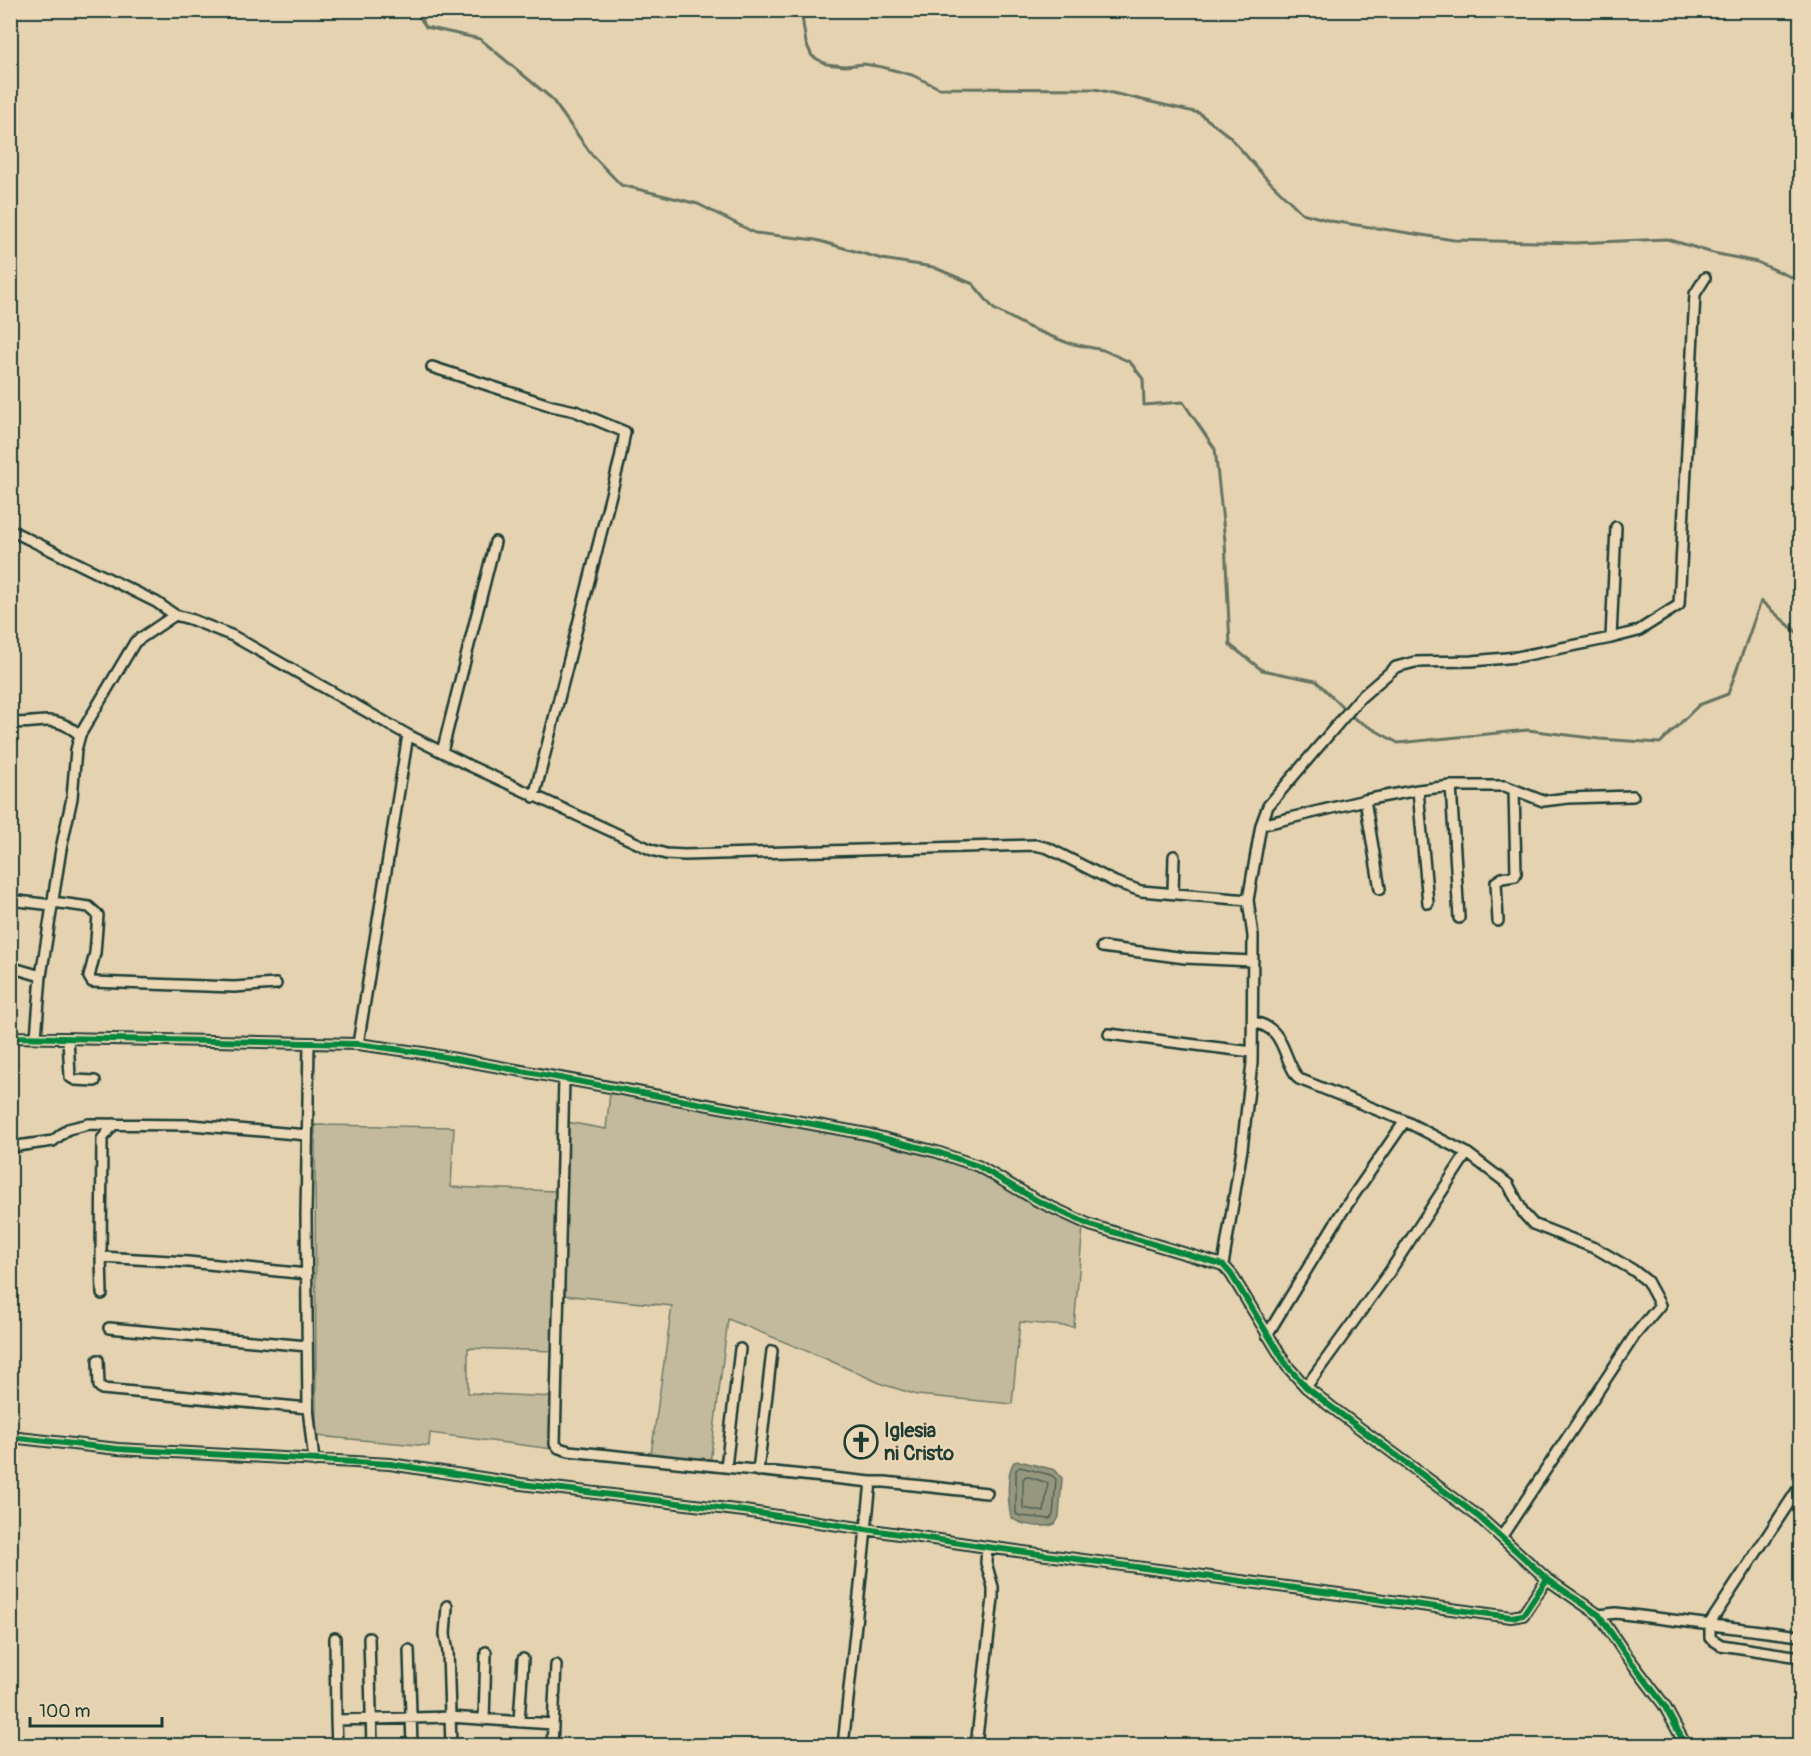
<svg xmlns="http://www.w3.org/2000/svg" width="1811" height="1756" viewBox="0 0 1811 1756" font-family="Pangolin,sans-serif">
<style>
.green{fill:#c3b99c;stroke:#717b68;stroke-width:1.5}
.water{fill:#96977f;stroke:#667361;stroke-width:1.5}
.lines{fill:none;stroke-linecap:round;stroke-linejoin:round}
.shore{stroke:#4f6152;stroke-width:1.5}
.stream{stroke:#667361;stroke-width:3}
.minor-casing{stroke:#1f3d34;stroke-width:14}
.minor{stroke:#ecd8b6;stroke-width:9}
.cycleway-casing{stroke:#ecd8b6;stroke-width:10}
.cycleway{stroke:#00873e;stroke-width:6}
.labels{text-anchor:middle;stroke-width:4.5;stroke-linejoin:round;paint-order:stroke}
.poi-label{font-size:20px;font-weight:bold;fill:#1f3d34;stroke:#ecd8b6;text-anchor:start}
</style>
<rect width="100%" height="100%" fill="#e4d2b1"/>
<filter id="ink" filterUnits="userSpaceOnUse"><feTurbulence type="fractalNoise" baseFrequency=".0167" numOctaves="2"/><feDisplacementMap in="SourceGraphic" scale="12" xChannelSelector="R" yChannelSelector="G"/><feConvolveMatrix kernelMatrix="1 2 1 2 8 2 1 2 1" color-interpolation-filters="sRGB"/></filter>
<g filter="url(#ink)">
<path class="green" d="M610,1093l166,28 163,35 28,9 85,48 31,14 -9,100 -54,-5 -8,82 -95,-9 -35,-11 -58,-26 -96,-39 -18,144 -59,-9 21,-148 -110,-11 5,-173 39,7z
M315,1125l139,2 -3,60 106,4 -3,160 -86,-3v45l85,4 -1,52 -122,-16 -1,13 -113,-10z"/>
<path class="water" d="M1019,1461l36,9 7,8 -3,39 -4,7c-12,5 -36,1 -44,-7 -3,-13 -5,-45 3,-55z"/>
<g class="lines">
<path class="shore" d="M1020,1467l31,8 5,4 -3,36 -3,4 -29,-3 -5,-2v-44z
M1026,1476l22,7 -4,29 -21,-4v-29z"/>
<path class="stream" d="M415,10l11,17 54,12 71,59 41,57 29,30 77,19 57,29 61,7 66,19 51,8 40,17 21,25 34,18 40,16 35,7 27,12 13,17 1,26 39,-3 32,47 10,92 5,104 32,25 54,11 39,38 43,24 130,-13 71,9 61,4 39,-38 29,-11 33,-93 39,34
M801,10l5,33 6,13 14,8 19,2 19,-2 18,3 30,8 27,13 156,1 104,24 30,23 35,40 38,37 29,8 123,19 121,3 92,-4 46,14 44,9 43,19"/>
<g class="minor-casing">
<path id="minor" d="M432,367l120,39 23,5 50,21 -5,27 -86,338
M10,530l146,72 19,13 15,4 43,17 175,99 60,30 184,85 14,4 19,1 350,-10 13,3 67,34 26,9 107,9
M1611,638l5,-111
M10,722c31,4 41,-11 70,13
M442,752l53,-210
M1451,786l8,132
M1418,790l10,113
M1365,800l15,89
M1261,825l104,-25 53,-10 33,-4h54l38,15 25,-3 65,-2
M1173,893l1,-37
M10,900l42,5
M53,902l36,5 9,8 -3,38 -6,24 3,5 142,5 42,-3
M1498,921l-2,-39 6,-4 13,-2 1,-3 -2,-83
M1102,947l83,11 68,3
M10,967l31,9
M1253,1022c34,6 28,36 46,57l106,42 -65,94 -73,120
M1109,1034l143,18
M10,1037l348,7 65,9 444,81 70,18 41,14 60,35 52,24 133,40 8,9 56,92 19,21 24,19 149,111 68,62 52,36 25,37 40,53 22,41
M36,1037l5,-61 20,-127 11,-51 4,-48 4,-15 55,-93 40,-27
M68,1038l2,39 5,3 20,1
M309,1043l-3,172 2,193 6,53
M358,1044l50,-309
M564,1079l-9,365 4,4 10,3 302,31 -28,264
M1405,1121l62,32 33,25 8,6 16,30 9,10 64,25 36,21 14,11 13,24 -25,30 -133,201
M114,1124l-12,15 -1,118 87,5 119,12
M10,1147l43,-6 15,-12 21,-5 103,1 115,10
M101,1257l1,37
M1223,1265l19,-116 10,-86 1,-127 -5,-36 13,-75 7,-19 92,-108 36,-31 19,-5 57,-1 45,-4 94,-19 27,-7 41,-26 16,-311 10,-16
M109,1328l198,18
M98,1360l1,26 3,3 206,19
M1306,1387l82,-113 79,-121
M10,1437l108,12 272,15 131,20 223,27 243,36 524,70 12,-2 24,-36
M726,1467l14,-118
M758,1471l14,-120
M871,1482h14l102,11
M1800,1486l-90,137v15l11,7 79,12
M447,1606l-2,28 3,18 3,94
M1599,1615l17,-2 184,23
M335,1638l1,82
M369,1638l3,108
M409,1650l3,96
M484,1720l2,-68
M519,1722l4,-63
M337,1746l-1,-26 114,-3 103,7
M552,1746l4,-81
M976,1746l17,-148v-11l-7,-24 1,-16"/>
</g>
<use href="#minor" class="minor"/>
<g class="cycleway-casing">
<path id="cycleway" d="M10,1037l348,7 65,9 444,81 70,18 41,14 60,35 52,24 133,40 8,9 56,92 19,21 24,19 149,111 68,62 52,36 25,37 40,53 22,41
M10,1437l108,12 272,15 131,20 223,27 243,36 524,70 12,-2 24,-36"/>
</g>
<use href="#cycleway" class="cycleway"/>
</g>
</g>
<defs>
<g id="church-ring" transform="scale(1.725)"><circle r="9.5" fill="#ecd8b6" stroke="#1f3d34" stroke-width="1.5"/><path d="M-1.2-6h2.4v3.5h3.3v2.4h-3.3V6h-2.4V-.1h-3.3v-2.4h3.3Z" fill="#1f3d34"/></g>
</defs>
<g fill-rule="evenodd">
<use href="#church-ring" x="861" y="1442"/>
</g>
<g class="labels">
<g class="poi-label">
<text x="884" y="1437">Iglesia<tspan x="884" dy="23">ni Cristo</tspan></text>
</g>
</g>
<rect width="1811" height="1756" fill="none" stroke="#ecd8b6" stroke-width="36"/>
<rect x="18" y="18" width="1775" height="1720" fill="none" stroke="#1f3d34" stroke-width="2" filter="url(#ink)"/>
<path d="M30 1717v9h132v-9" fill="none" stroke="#1f3d34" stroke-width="3"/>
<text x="39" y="1717" font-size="18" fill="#1f3d34" stroke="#ecd8b6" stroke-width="4.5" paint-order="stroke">100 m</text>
</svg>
